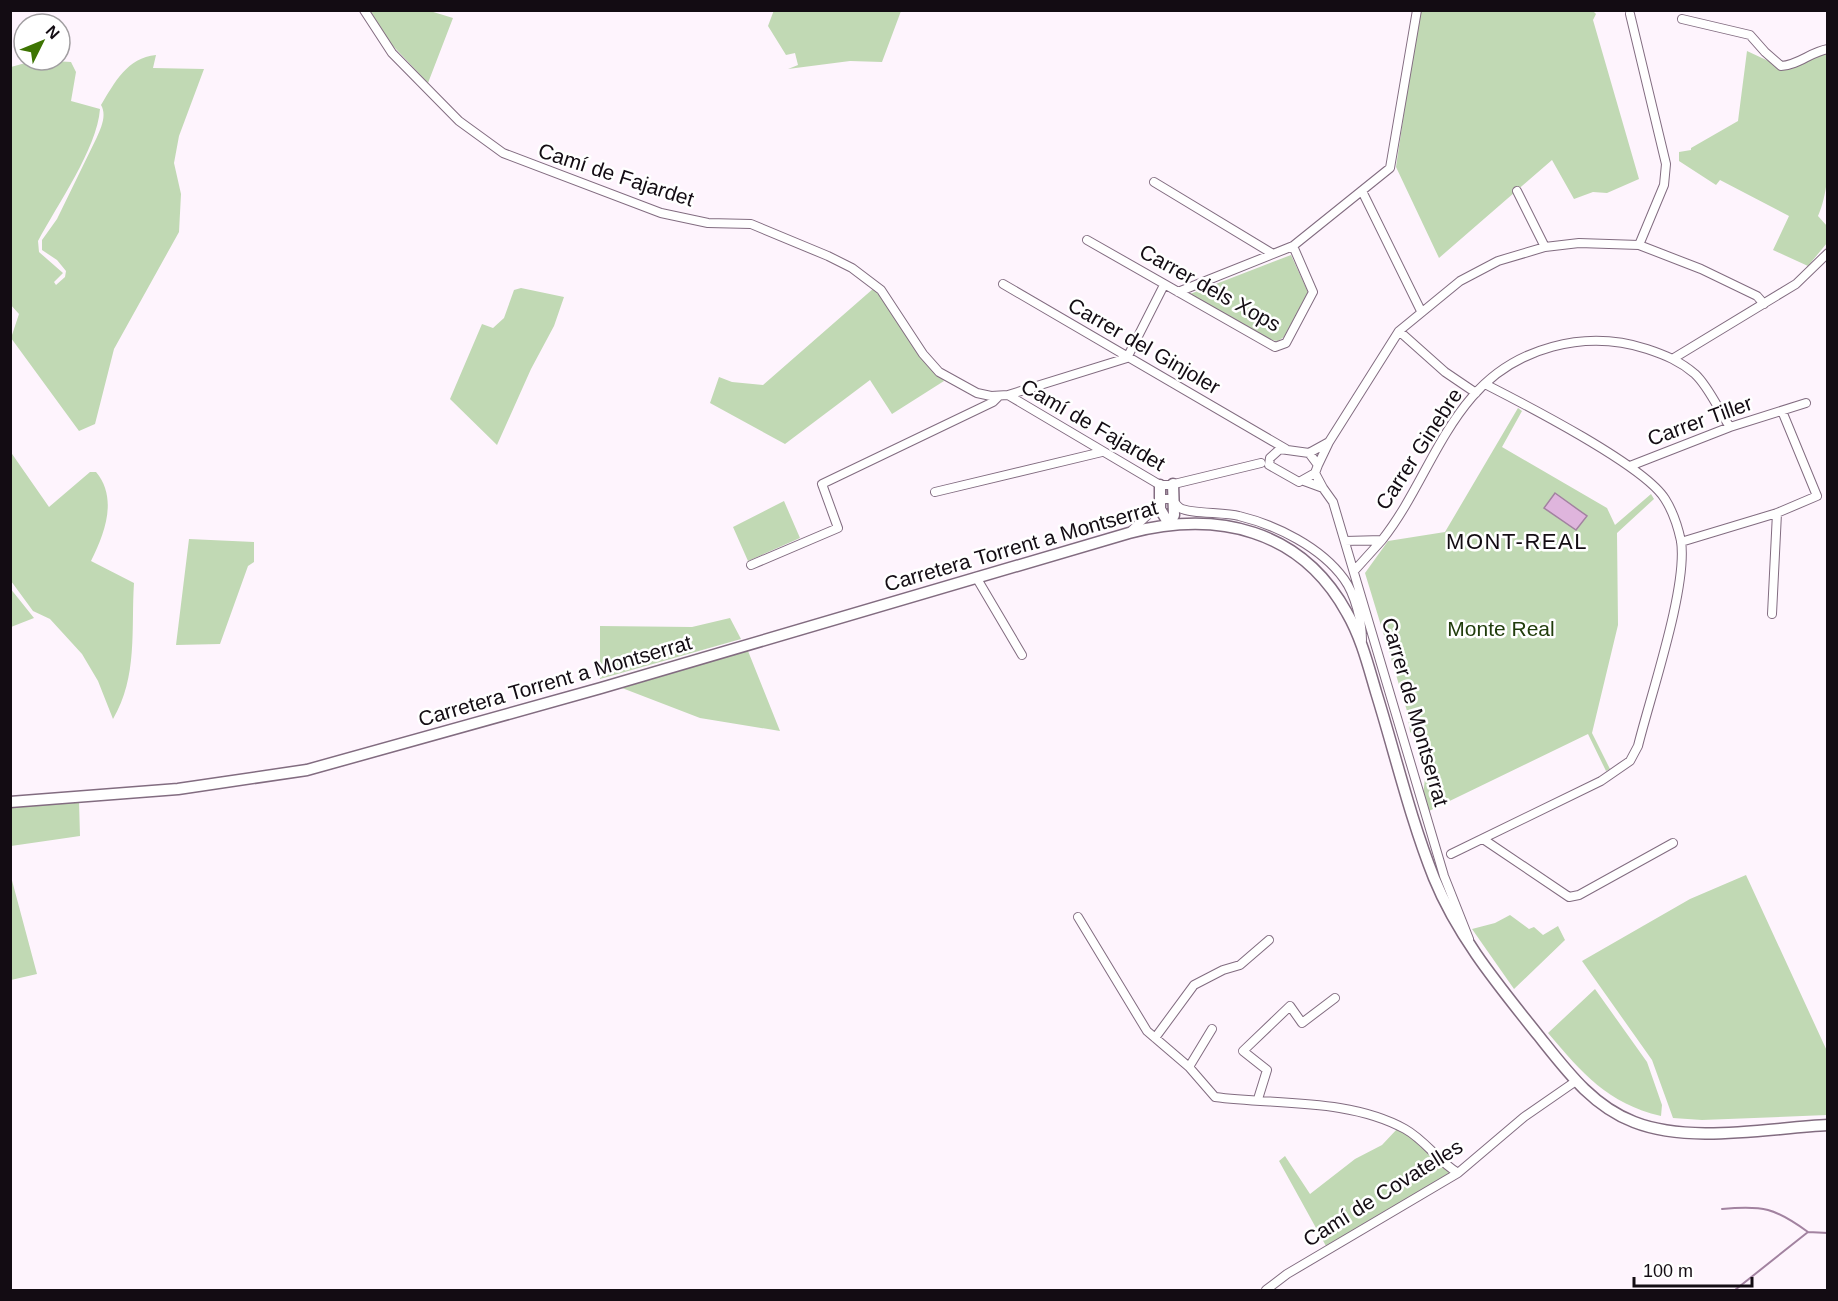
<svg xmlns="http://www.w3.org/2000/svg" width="1838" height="1301" viewBox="0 0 1838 1301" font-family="Arial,sans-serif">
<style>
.green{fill:#c1d9b4}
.water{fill:#dfb5dd;stroke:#a282a0;stroke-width:1.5}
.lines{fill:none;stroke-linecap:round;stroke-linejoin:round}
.stream{stroke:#a282a0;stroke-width:2}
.minor-casing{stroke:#826c80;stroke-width:10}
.secondary-casing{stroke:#826c80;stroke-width:13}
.minor{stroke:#fff;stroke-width:8}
.secondary{stroke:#fff;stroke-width:10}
.labels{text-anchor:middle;stroke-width:5;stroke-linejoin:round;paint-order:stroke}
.street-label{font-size:21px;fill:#130c13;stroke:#fff}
.park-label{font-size:21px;fill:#213d0c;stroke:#fff}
.neighbourhood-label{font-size:22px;letter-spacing:1.5px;fill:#130c13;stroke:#fff}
</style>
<rect width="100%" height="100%" fill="#fef4fd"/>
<path class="green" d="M774,10h127v1l-19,51 -32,-1 -62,8 10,-4 -3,-12 -9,2 -18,-29z
M1592,10l4,4 -3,6 46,159 -32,14 -14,-1 -19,7 -22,-39 -113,98 -43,-91 23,-156z
M369,11h61l23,7 -25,65 -51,-54z
M1747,51l30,14 50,-13c0,45 9,125 -9,164l9,10v17l-19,23 -35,-16 16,-34 -69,-36 -4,5 -37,-24v-9l12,-2v-2l47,-27z
M156,55l-3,13 51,1 -25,67 -5,27 7,31 -2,38 -65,117 -19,75 -16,7 -68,-93 8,-24 -9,-10 1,-237 25,-7 35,2 5,10 -5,29 29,8c-3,40 -43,96 -62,132l1,11 24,21 -9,9 2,3 9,-8 1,-6 -9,-11 -15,-10v-10l15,-21 40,-82c4,-9 10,-22 4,-32 14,-23 26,-47 55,-50z
M1291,255l17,37 -24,45 -6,4 -9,-1 -79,-46z
M521,288l43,9 -10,29 -23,43 -34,76 -47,-46 32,-75 11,4 11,-10 10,-28z
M874,288l49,70 21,23 -52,33 -22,-34 -85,64 -75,-41 9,-26 13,5 31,3z
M1518,408l4,3 -20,36 105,61 8,17 36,-31 3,5 -37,34 1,92 -26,108 18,36 -4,2 -18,-37 -159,77 -7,-5 6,-56 -4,-8 -14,-10 -3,-21 -42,-138 23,-32 57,-9z
M10,451l39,56 41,-35h6c22,26 9,61 -5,89l43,22c-3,46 4,94 -21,136l-15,-38 -16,-27 -32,-35 -17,-8 -22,-30z
M784,501l16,37 -52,23 -15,-34z
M189,539l65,3v20l-6,4 -28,78 -44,1z
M10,588l24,30 -23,9h-1z
M730,618l11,21 -141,40v-53l92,1z
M748,651l32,80 -80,-13 -78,-30z
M79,801l1,35 -69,10 -1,-39z
M10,873l27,101 -26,6h-1z
M1746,875l81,176v64l-125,5 -29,-2 -21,-58 -70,-99 108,-62z
M1510,915l19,14 5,-2 9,8 15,-9 7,14 -51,49 -42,-60 23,-6z
M1595,989l52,73 15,43 -1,11c-54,-13 -78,-42 -113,-83z
M1398,1128l9,5 45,41 -126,72 -47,-85 6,-5 25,38 45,-35 27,-14z"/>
<path class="water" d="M1555,493l32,23 -11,14 -32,-22z"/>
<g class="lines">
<path class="stream" d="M1722,1209c41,-4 53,-1 86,23
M1735,1290l73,-58 20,1"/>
<g class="minor-casing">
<path id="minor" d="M364,10l28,43 67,68 44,32 158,60 47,10 43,1 77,32 24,12 29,22 42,64 16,18 38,21 14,3 17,-1 152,90h10l91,-22
M1630,14l36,150 -2,21 -25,60
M1682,19l68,16 15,17 16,14c18,-1 29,-14 47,-17
M1154,182l119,72
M1362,191l59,120
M1517,191l28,56
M1087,240l188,107 11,-4 27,-51 -20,-46
M1003,284l283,165
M1178,292l115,-46 97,-78 27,-158
M1399,331l46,41 31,21
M1674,358l122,-74 32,-31
M1008,395l119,-37 37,-73
M1329,442l70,-111 61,-50 38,-20 47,-14 34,-4 60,2 62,24 56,27 7,8
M1280,449l29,4 9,12 -3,8 -16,9 -30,-17 1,-7z
M1309,453l20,-11 -11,23
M1630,466l100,-39 76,-24
M1304,481l19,7 -8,-15
M1323,488l10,14 111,374 25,63
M935,492l167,-40
M1129,533l35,-34h6c4,2 6,6 10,9 10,6 45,4 59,8 37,9 82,31 105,63 11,15 18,43 18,61
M1382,540c35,-44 53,-100 90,-143 43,-50 113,-68 175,-48 18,6 33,12 48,25 14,13 24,37 35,53
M1345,541l37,-1 -28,31
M1681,542l96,-29 40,-17 -35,-85
M751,565l87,-37 -16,-44 171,-82 6,-6
M976,577l46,78
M1772,614l5,-101
M1483,839l86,58 10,-2 94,-52
M1451,854l150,-73 29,-20 8,-15c12,-49 50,-159 43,-205 -3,-14 -9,-31 -16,-42 -21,-34 -141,-95 -180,-115
M1078,917l69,114 42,36 26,30c60,8 134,1 190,32 20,11 33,32 53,44
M1155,1038l39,-53 29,-15 17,-5 29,-25
M1189,1067l23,-38
M1258,1099l9,-29 -24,-19 47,-45 12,17 33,-25
M1266,1290l21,-16 171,-101 66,-56 52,-36"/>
</g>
<g class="secondary-casing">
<path id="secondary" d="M1160,485v24l9,15
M1169,524l5,-9 -1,-31
M10,802l168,-13 129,-19 294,-82 528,-155c88,-23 172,-4 218,80 14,24 21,52 29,79 19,61 34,126 58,186 24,59 65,108 104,157 28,35 54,71 96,87 56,22 134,6 194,3"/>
</g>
<use href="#minor" class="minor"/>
<use href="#secondary" class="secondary"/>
</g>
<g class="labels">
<g class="street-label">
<text transform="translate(616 175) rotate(18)" y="7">Camí de Fajardet</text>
<text transform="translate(1210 288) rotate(29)" y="7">Carrer dels Xops</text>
<text transform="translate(1144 346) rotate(30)" y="7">Carrer del Ginjoler</text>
<text transform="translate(1700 421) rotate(-20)" y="7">Carrer Tiller</text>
<text transform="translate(1093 425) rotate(30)" y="7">Camí de Fajardet</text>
<text transform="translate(1419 449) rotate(-57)" y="7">Carrer Ginebre</text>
<text transform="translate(1021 546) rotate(-16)" y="7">Carretera Torrent a Montserrat</text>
<text transform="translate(555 681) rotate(-16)" y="7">Carretera Torrent a Montserrat</text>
<text transform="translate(1415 712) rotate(74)" y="7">Carrer de Montserrat</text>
<text transform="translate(1383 1193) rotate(-32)" y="7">Camí de Covatelles</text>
</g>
<g class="park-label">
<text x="1501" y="636">Monte Real</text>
</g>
<g class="neighbourhood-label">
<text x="1517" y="549">MONT-REAL</text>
</g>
</g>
<rect width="1838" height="1301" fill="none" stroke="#130c13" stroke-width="24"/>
<g transform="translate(42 42) rotate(47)"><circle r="28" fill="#ffffff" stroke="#a19ea1" stroke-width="1.5"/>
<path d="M0-4.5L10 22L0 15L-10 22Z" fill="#3d7402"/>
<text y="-9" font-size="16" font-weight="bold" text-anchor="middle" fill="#130c13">N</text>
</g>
<path d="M1634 1277v9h118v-9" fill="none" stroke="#130c13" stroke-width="3"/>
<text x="1643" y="1277" font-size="18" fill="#130c13" stroke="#ffffff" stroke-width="4.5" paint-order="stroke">100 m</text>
</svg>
